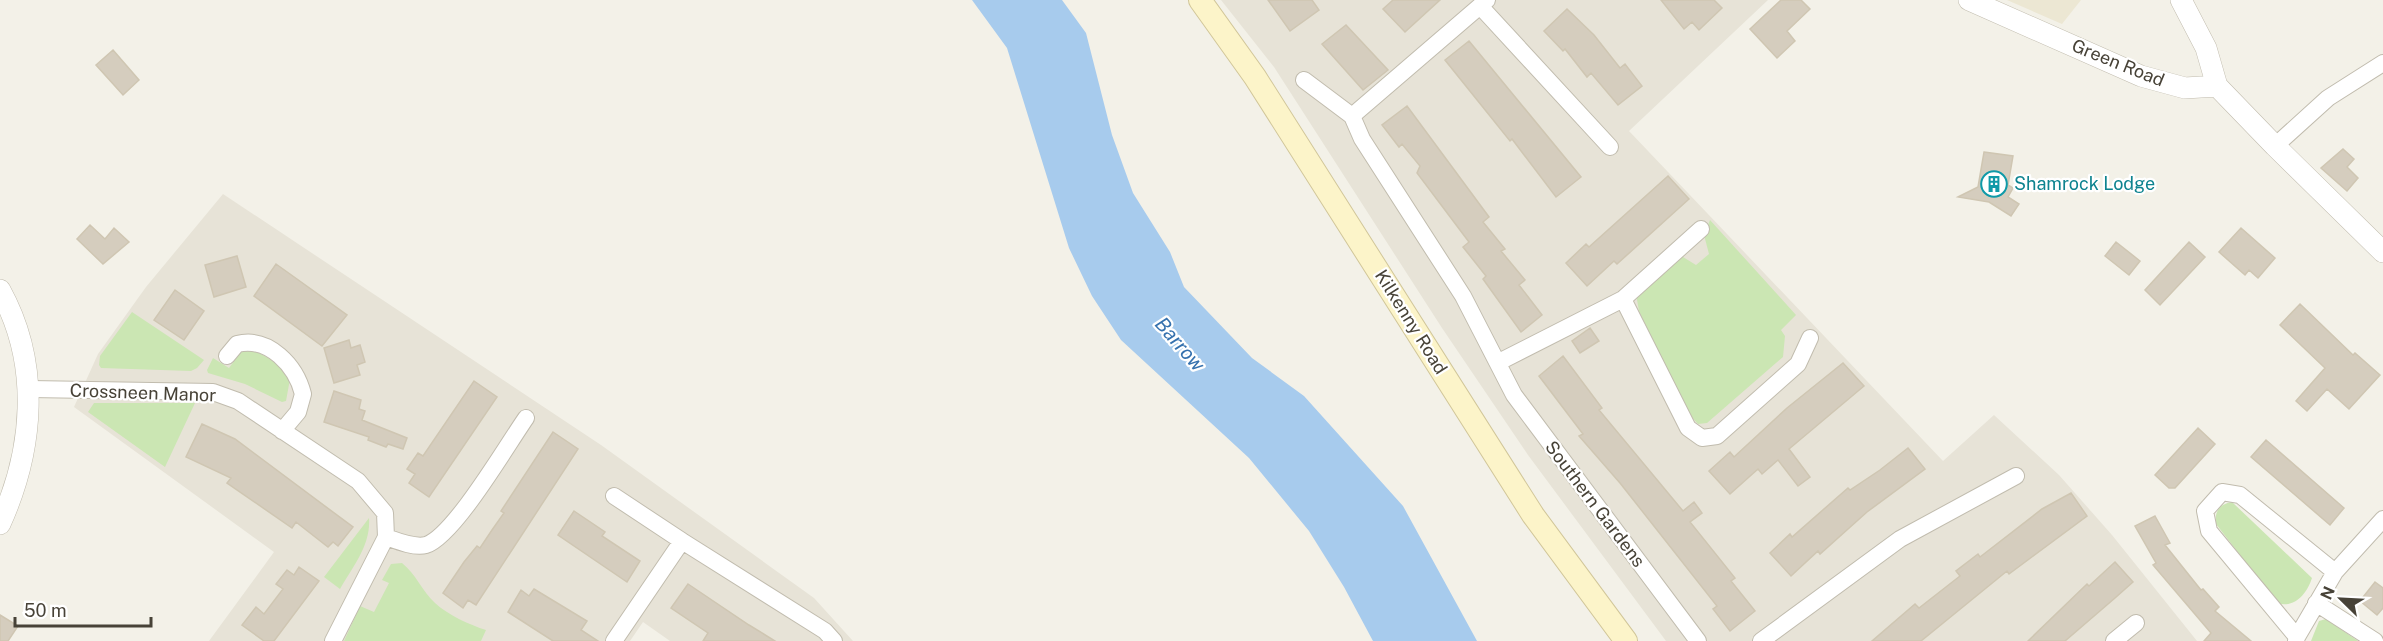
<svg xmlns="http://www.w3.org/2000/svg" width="2383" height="641" viewBox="0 0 2383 641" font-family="'Public Sans',sans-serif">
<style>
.residential{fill:#e7e3d7}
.education{fill:#ece7d3}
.green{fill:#cbe6b3}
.water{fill:#a7cbed}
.building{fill:#d5cdbe;stroke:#cfc6b2;stroke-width:1.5}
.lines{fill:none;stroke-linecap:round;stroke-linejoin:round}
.minor-casing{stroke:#c1bcae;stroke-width:18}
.tertiary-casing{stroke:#c1bcae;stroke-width:22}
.secondary-casing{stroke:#d1c699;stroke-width:24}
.minor{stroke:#fff;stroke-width:16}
.tertiary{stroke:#fff;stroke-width:21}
.secondary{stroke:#fcf4c9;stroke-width:22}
.labels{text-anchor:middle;stroke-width:4.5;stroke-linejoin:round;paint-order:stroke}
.street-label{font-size:18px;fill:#474237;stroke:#fff}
.culture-label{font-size:18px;fill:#0d838f;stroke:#fff;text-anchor:start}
.water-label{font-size:20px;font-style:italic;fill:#3571ae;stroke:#fff}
</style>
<rect width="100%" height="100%" fill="#f3f1e8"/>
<path class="residential" d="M1221,0h547l-139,131 314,330 51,-46 65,60 53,60 85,106h-531l-138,-186 -86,-127 -168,-261z
M223,194l378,251 213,153 39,43h-183l-27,-19 -13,19h-421l65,-89 -200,-145 24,-53 48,-67z"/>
<path class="education" d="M2007,0h74l-19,24z"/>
<path class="green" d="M1710,220l86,95 -15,15 4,6 -2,21 -76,66 -9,1 -11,-12 -48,-101 -3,-17 42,-37h5l13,8 13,-11 -5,-19z
M132,312l72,48 -7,8 -6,3 -90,-3 -2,-3 1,-9z
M243,349c17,1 38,15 47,30l-4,22 -4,1 -37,-18 -37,-11 -1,-3 6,-12 16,10z
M94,403h101l-30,64 -77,-55z
M2232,502l80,76c-5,15 -17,31 -35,25l-61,-79c-2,-13 4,-20 16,-22z
M369,518c2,27 -16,48 -29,71l-16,-12z
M402,563c14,11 20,28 33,40 13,12 35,22 51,27l-5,11h-137l16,-35 14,6 15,-29 -7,-3 9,-16z
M2326,619l32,22h-47l8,-20z"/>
<path class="water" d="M972,0h90l24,33 26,102 21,58 37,59 14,35 68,71 52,38 99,110 74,135h-104l-29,-54 -35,-56 -60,-73 -128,-118 -29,-44 -23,-48 -62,-200z"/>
<path class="building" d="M1268,0h44l7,10 -29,21z
M1393,0h47l-35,32 -22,-23z
M1661,0h53l8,8 -23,22 -7,-8 -8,7z
M1781,0h20l9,9 -23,22 8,10 -18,17 -27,-29z
M1567,9l27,26 26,33 5,-4 17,22 -24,19 -27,-32 -4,4 -22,-28 -2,2 -19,-20z
M1346,25l42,45 -25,20 -41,-46z
M1469,41l112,136 -25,20 -44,-58 -2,2 -65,-81z
M113,50l26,30 -16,15 -27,-30z
M1407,106l82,111 -6,5 22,27 -4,2 24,29 -6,5 23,30 -21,17 -38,-53 3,-3 -23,-29 6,-5 -52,-69 3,-7 -18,-22 -3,3 -17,-22z
M2343,149l11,10 -7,8 11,11 -11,13 -26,-23z
M1984,152l29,4 -5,29 5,3 -5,9 11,7 -8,12 -22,-14 -31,-5 20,-10z
M1668,176l21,23 -72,65 -3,-3 -27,25 -21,-23 20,-19 3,3z
M90,225l15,14 9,-11 15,14 -26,22 -26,-25z
M2241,228l34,30 -17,20 -9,-8 -4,5 -26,-23z
M2116,242l24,19 -11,14 -24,-19z
M2189,242l16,15 -45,48 -15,-15z
M237,256l9,31 -32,10 -9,-32z
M276,264l71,51 -25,31 -68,-50z
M175,290l29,21 -20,29 -30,-20z
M2300,304l53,51 2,-2 25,22 -31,34 -22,-20 -20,22 -11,-10 29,-33 -45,-43z
M1590,328l9,13 -19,12 -8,-12z
M349,340l2,8 9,-3 5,17 -8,3 3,10 -26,8 -10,-35z
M1563,356l39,52 -3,2 84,101 11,-9 8,11 -12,9 45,56 -4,3 24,30 -25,20 -17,-22 4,-3 -97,-123 -41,-47 4,-2 -44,-58z
M1843,363l21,23 -75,63 21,28 -12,9 -20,-26 -16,14 -4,-5 -28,25 -21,-23 21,-19 4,5 53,-49z
M474,381l23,16 -68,100 -20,-14 6,-9 -8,-5 11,-16 5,3z
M334,391l27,9 -2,9 6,2 -3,9 45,18 -4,11 -15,-5 -2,3 -18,-7 1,-3 -45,-15z
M202,424l33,15 118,88 -15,19 -5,-4 -5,5 -32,-25 -4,6 -65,-45 4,-5 -45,-21z
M2198,428l17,16 -40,44h-6l-14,-13z
M553,432l25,17 -102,156 -8,-5 -5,8 -20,-15 21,-31 13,-16 3,2 12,-18 12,-17 -3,-2z
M2266,440l78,68 -14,17 -79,-68z
M1908,448l17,21 -58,43 -47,42 -2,-3 -27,25 -21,-23 20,-19 2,3 56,-49 2,2 30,-20z
M2071,493l16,23 -78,58 -2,-3 -86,70h-49l43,-37 4,4 41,-32 -4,-5 22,-17 2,3 62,-48z
M574,511l31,21 -3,4 38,25 -13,21 -69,-47z
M2155,516l15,27 -5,2 36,45 2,-1 16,18 -4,4 36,30h-47l7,-8 -58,-68 3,-2 -21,-37z
M2115,562l18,20 -18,16 -50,43h-37l59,-57 2,2z
M299,567l20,14 -45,60h-10l-22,-16 14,-18 8,7 19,-25 -7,-5 11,-14 7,5z
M2375,582l8,6v20l-6,7 -17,-14z
M688,584l61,41 26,16h-72l5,-8 -37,-25z
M534,589l53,32 -6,9 17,11h-45l-45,-29 13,-22 8,6z
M0,615l18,11 -10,15h-8z"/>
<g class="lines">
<g class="minor-casing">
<path id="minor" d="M1480,6l130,141
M1304,80l48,36 135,-116
M1352,116l10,23 101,157 51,99 184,246
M2275,146l53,-48 55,-35
M1623,299l65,129 14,10 15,-2 81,-72 12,-26
M227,356l10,-12c32,-8 59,22 66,50l-5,18 -16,19
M1499,362l124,-63 78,-70
M30,389l183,3 25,9 120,80 27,32 1,24 -53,104
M614,496l68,45
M386,537c11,4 28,11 40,8 28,-9 81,-100 100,-127
M2316,603l59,38
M2297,637l38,-65 48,-53
M614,641l68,-100 143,90 9,10
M1761,641l139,-102 116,-63
M2114,641l22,-18
M2296,641l1,-4 -88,-106 -4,-20 17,-19 18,3 95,77"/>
</g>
<g class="tertiary-casing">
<path id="tertiary" d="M1969,0l172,76 44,12 32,-2
M2181,0l25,48 11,38 58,60 108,106
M0,290c41,74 34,159 0,234"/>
</g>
<g class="secondary-casing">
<path id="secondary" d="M1200,0l55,77 278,438 93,126"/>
</g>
<use href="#minor" class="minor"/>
<use href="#tertiary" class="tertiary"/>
<use href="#secondary" class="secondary"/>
</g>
<defs>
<g id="building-ring" transform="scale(1.35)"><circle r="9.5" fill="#fff" stroke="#0f9aa8" stroke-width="1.5"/><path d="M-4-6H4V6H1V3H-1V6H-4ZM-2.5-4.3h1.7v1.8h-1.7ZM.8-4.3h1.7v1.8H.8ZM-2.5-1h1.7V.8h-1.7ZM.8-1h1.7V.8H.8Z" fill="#0f9aa8"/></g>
</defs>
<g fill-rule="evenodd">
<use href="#building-ring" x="1994" y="184"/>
</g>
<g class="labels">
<g class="street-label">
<text transform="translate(2118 63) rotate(22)" y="6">Green Road</text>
<text transform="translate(1411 322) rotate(58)" y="6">Kilkenny Road</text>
<text transform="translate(143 393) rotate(2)" y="6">Crossneen Manor</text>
<text transform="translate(1595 504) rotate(53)" y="6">Southern Gardens</text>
</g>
<g class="culture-label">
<text x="2014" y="190">Shamrock Lodge</text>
</g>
<g class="water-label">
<text transform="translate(1180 344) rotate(49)" y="7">Barrow</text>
</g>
</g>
<g transform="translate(2341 599) rotate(294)" stroke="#ffffff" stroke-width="4.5" paint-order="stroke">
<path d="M0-4.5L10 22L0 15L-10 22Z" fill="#474237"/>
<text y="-9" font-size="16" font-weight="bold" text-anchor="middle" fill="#474237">N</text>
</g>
<path d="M15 617v9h136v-9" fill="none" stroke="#474237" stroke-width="3"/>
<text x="24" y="617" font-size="18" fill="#474237" stroke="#ffffff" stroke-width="4.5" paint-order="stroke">50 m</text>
</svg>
